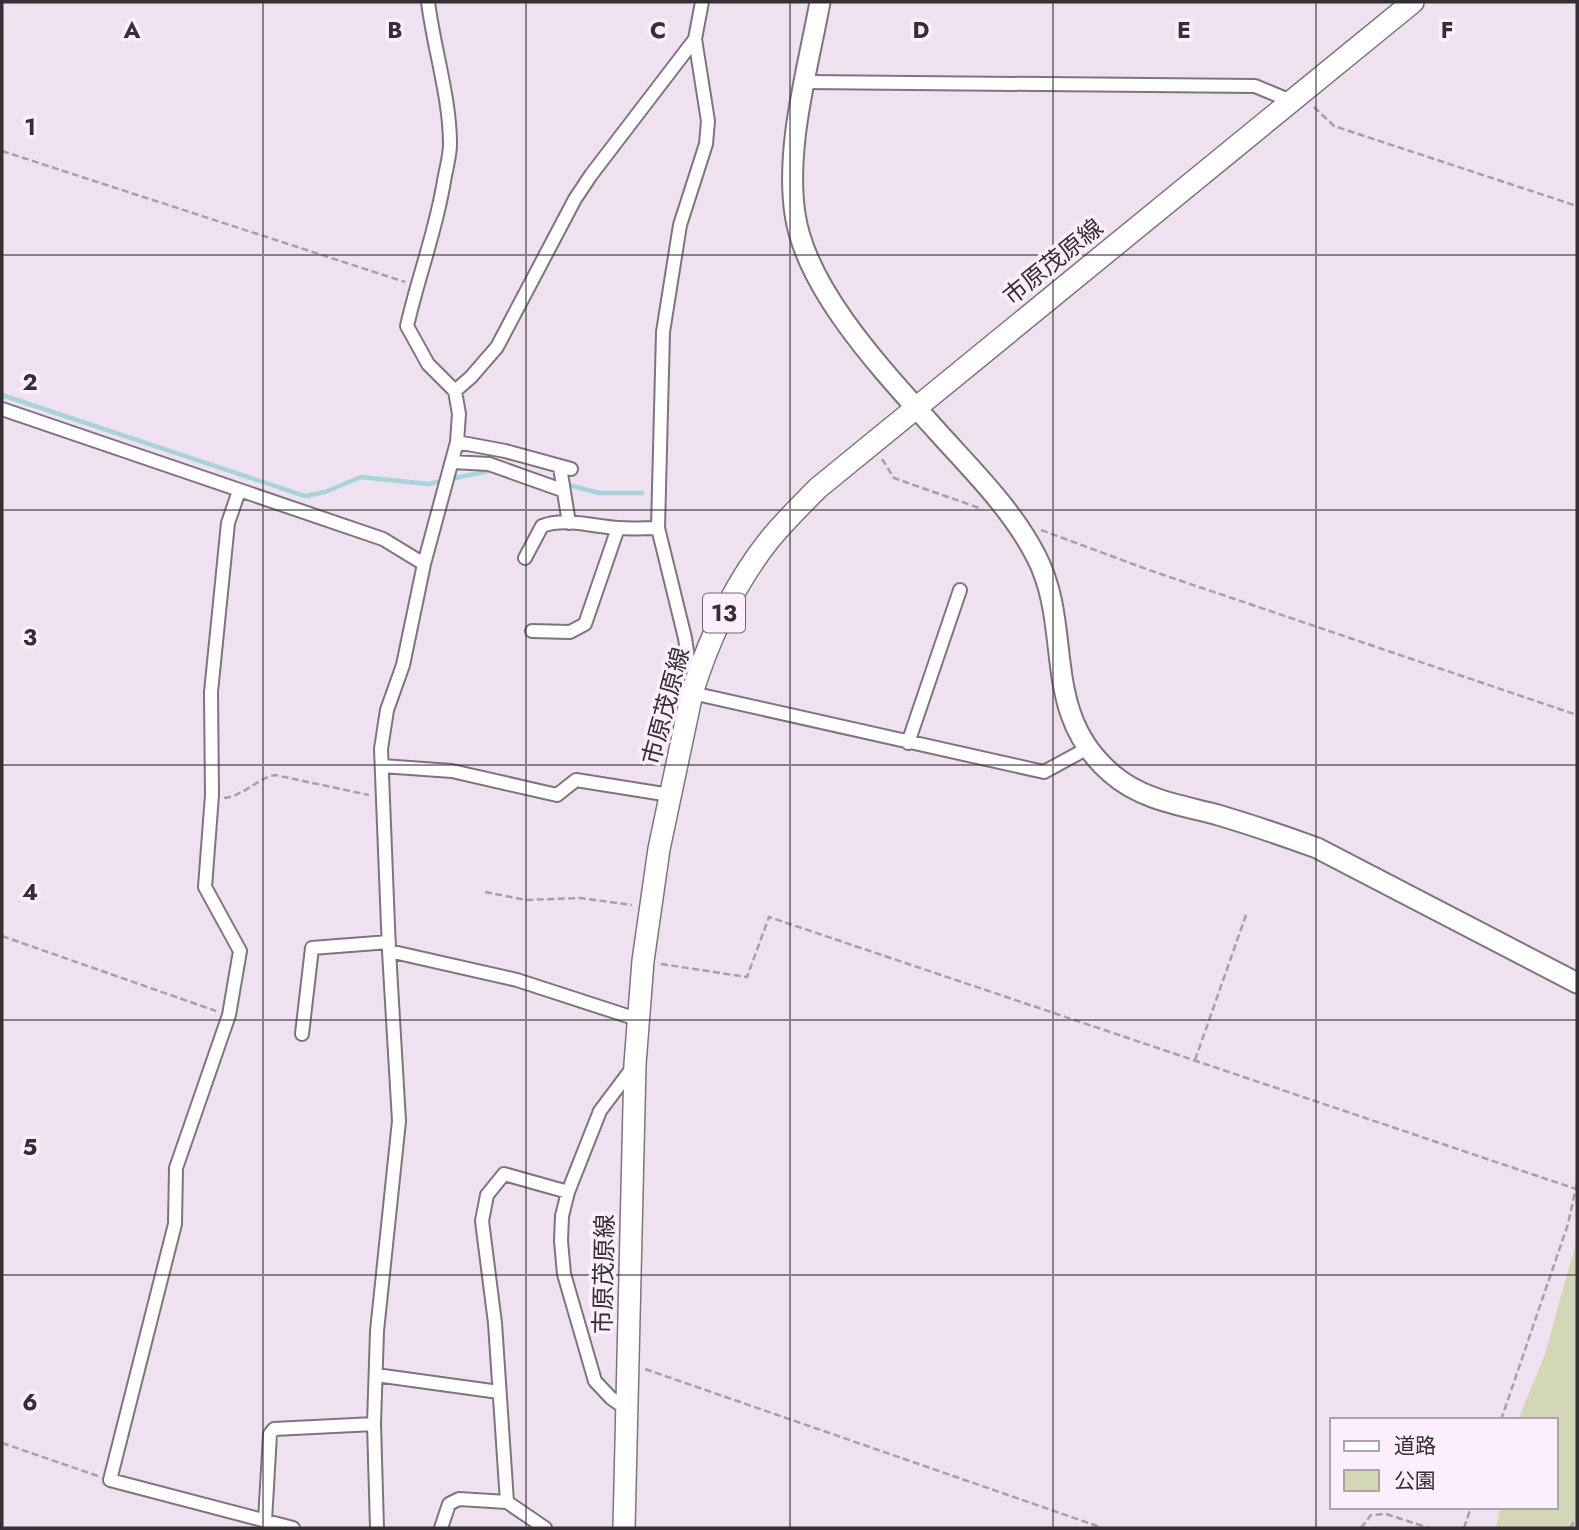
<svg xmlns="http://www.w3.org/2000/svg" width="1579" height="1530" viewBox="0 0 1579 1530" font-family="Jost,'Noto Sans JP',sans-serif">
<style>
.green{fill:#d3d7b5}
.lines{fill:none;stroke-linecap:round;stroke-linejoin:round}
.stream{stroke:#a4d5dc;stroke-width:4.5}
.street-casing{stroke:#7f7380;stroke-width:16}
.secondary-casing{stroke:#7f7380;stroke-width:23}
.primary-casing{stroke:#7f7380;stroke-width:24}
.path{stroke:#a99eaa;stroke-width:2.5;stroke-dasharray:7 3.5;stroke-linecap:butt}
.street{stroke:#fff;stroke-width:12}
.secondary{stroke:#fff;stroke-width:19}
.primary{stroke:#fff;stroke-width:21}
.grid{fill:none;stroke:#352f35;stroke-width:2;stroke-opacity:0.55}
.labels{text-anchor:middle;stroke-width:7;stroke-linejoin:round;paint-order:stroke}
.shield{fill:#fdeffd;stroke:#716971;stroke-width:2}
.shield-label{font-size:23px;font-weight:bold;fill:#352f35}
.street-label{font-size:24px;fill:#352f35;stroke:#fdeffd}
.grid-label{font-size:23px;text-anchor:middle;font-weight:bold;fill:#352f35;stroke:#fdeffd;stroke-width:7;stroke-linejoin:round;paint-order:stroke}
</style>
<rect width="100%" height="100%" fill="#efe1f0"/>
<path class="green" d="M1577,1239v289h-81l4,-21h56v-87h-38l27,-66z"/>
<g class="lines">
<path class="stream" d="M2,395l303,101 20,-4 36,-15 67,7 65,-14
M550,480l49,13h43"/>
<g class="street-casing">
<path id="street" d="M806,82l449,4 36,15
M455,391l16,-14 26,-30 78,-148 16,-24 104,-136
M2,409l381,130 41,25
M457,442l48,9 66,18
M452,462l37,2 73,26
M560,467l9,56
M239,491l-11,32 -17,169 1,103 -7,92 35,64 -11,64 -53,153 -1,56 -65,256 183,48
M525,558l17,-32c24,-9 52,1 77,2 13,1 26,0 39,0
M532,631l38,1 15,-8 33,-96
M699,670l-11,-11 -3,-21 -27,-110 5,-196 17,-107 26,-81 2,-23 -13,-82 7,-37
M692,693l352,79 44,-24
M908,743l52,-153
M382,766l70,5 105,24 19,-15 94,15
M389,951l128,29 123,40
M302,1034l10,-86 77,-6
M376,1375l123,17
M628,1410l-17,-12 -16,-17 -31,-107 -3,-33 1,-25 6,-24 32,-81 33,-44
M265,1521l5,-87 4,-5 100,-5
M377,1528l-3,-104 3,-93 22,-210 -10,-170 -8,-202 6,-39 16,-45 21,-101 33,-122 2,-28 -4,-23 -27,-27 -21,-38c11,-49 29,-95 37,-145 2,-12 6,-25 6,-37 0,-46 -16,-95 -22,-142
M441,1528l8,-24 10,-5 48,3
M545,1528l-38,-26 -12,-179 -13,-102 5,-26 17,-21 64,18"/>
</g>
<g class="secondary-casing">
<path id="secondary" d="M820,2c-12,66 -35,145 -25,212 11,77 91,160 142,217 35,39 75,78 99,125 38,73 3,156 76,218 30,26 69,31 106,41 34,10 66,21 99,33l260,135"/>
</g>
<g class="primary-casing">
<path id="primary" d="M624,1528l11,-464 8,-103 16,-112 33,-156c17,-54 42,-109 78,-154 15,-18 32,-35 48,-51l595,-486"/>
</g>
<path class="path" d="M1314,107l20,19 243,80
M2,151l403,131
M882,459l12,19 88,31
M1041,530l108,40 428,145
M224,798c20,-2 32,-19 51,-23l94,20
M485,892l41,8 54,-2 52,7
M2,936l214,75
M661,964l86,13 22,-60 807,272
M1195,1060l51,-145
M645,1369l458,159
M1501,1420l67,-196 9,-41
M2,1443l96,33
M1361,1528l10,-13 15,-1 43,14
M1464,1528l7,-21
M1570,1528l7,-11"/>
<use href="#street" class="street"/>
<use href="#secondary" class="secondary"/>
<use href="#primary" class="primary"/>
</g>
<path class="grid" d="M263,2v1526M526,2v1526M790,2v1526M1053,2v1526M1316,2v1526M2,255h1575M2,510h1575M2,765h1575M2,1020h1575M2,1275h1575"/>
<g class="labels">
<rect class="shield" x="703" y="593.5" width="42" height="39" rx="5"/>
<g class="shield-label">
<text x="724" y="621">13</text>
</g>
<g class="street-label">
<text transform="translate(1053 262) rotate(-39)" y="8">市原茂原線</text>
<text transform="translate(666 706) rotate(-75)" y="8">市原茂原線</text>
<text transform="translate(604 1274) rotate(-89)" y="8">市原茂原線</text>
</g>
</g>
<g class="grid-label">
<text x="132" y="38">A</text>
<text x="395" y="38">B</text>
<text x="658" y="38">C</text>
<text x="921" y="38">D</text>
<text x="1184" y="38">E</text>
<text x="1447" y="38">F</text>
<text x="30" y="135">1</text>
<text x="30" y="390">2</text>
<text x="30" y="645">3</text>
<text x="30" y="900">4</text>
<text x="30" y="1155">5</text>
<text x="30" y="1410">6</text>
</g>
<rect width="1579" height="1530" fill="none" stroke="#352f35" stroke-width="7"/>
<rect x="1330" y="1418" width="228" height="91" fill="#fdeffd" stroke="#ada2ad" stroke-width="2"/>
<rect x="1344" y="1441" width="35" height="10" fill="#ffffff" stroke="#ada2ad" stroke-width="2"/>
<text x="1394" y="1453" font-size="21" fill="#352f35">道路</text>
<rect x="1344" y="1470" width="35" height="21" fill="#d3d7b5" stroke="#ada2ad" stroke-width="2"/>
<text x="1394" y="1488" font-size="21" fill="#352f35">公園</text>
</svg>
